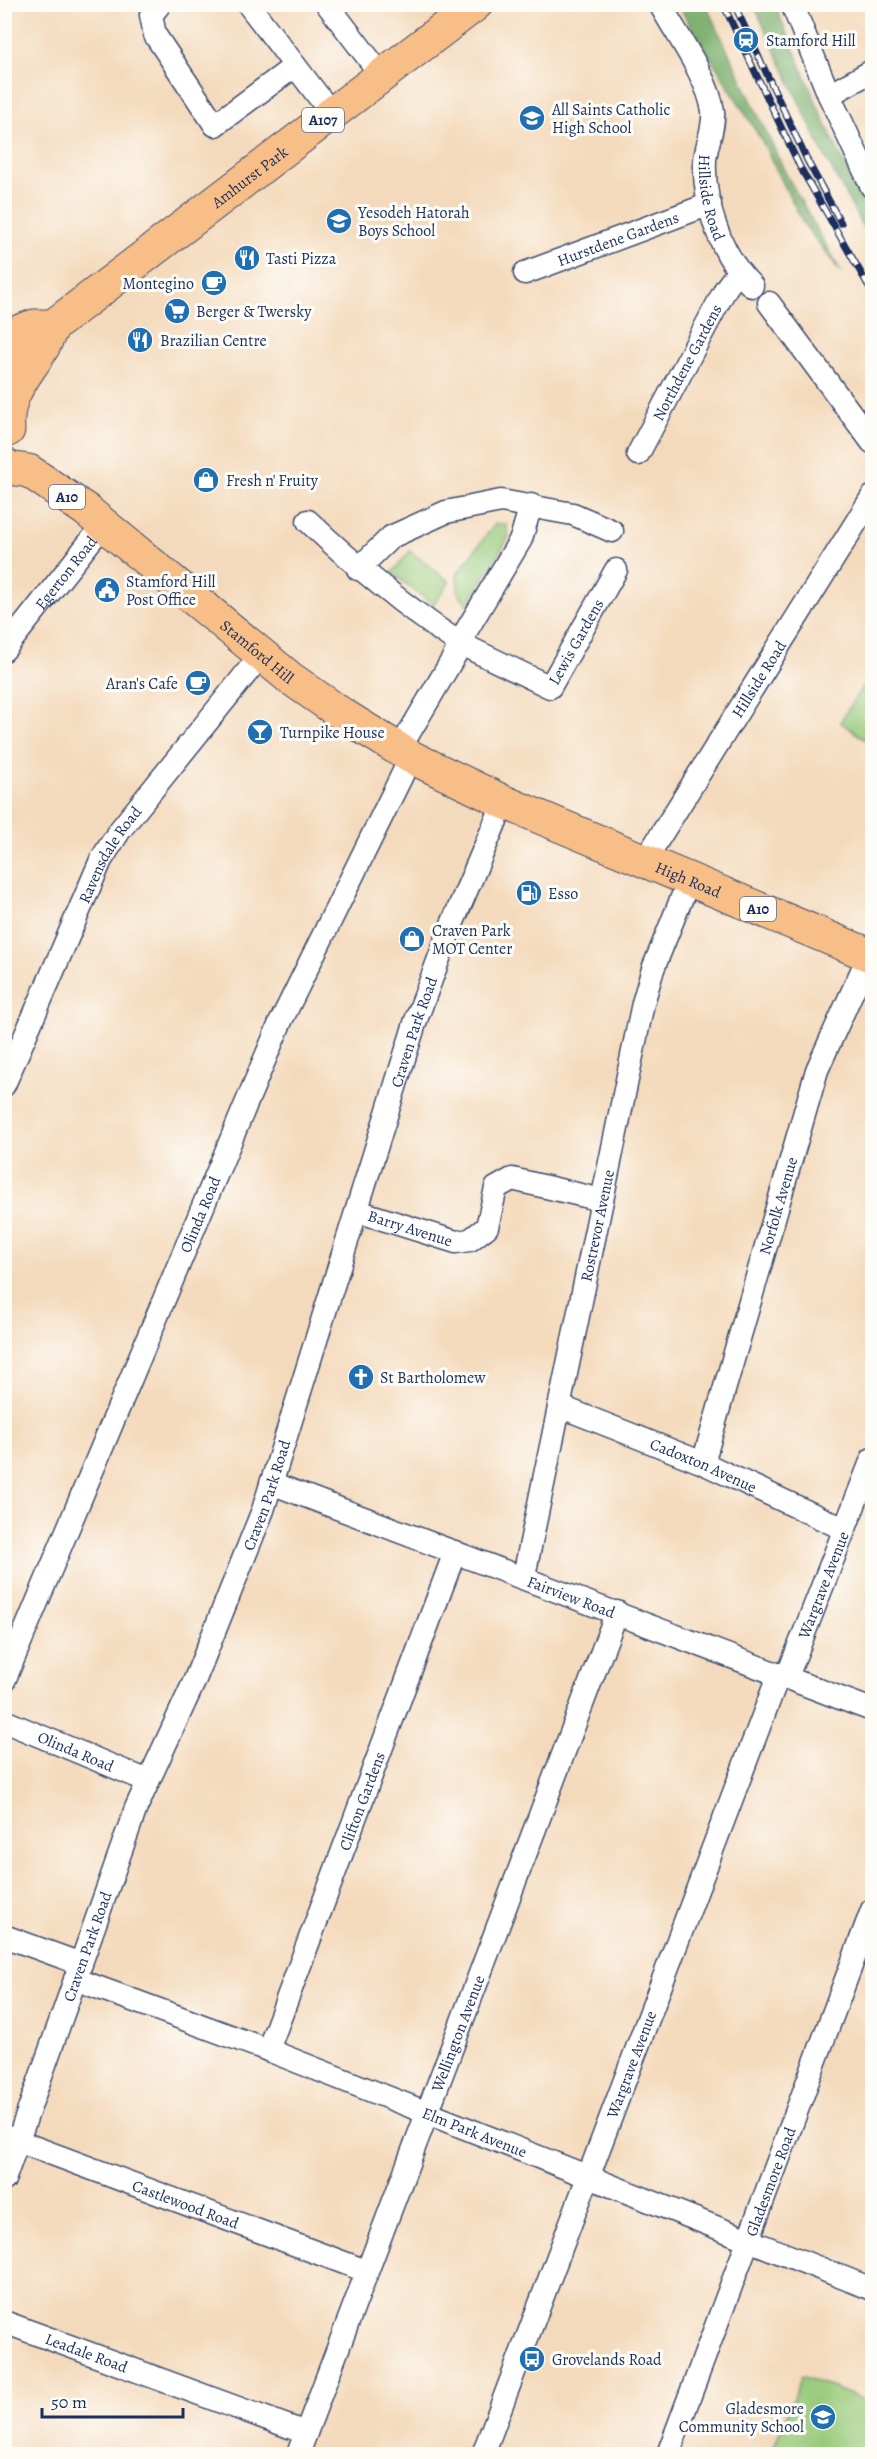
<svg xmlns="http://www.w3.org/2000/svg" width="877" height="2459" viewBox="0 0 877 2459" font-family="Alegreya,serif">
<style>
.green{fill:#99ca7a;stroke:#5a7c6c;stroke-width:1.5}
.forest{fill:#7aae6a;stroke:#4a6e64;stroke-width:1.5}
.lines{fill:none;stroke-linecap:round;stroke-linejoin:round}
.minor-casing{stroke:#3c496c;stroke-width:25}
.primary-casing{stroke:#3c496c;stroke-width:35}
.trunk-casing{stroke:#3c496c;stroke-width:35}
.minor{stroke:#fff;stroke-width:22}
.primary{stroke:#f7be87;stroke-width:33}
.trunk{stroke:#f7be87;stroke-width:33}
.rail-casing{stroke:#1b2f5e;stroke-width:7}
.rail{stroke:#fdfcf7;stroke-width:4.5;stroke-dasharray:14;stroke-linecap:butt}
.labels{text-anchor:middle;stroke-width:6;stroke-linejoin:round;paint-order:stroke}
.shield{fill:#fdfcf7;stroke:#5f6c8c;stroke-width:1.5}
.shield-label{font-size:15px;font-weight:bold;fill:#1b2f5e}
.poi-label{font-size:16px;fill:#1b2f5e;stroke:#fdfcf7;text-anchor:start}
.street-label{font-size:16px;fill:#1b2f5e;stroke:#fdfcf7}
</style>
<rect width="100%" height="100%" fill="#fdfcf7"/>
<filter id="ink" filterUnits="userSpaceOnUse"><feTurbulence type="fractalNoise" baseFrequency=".0167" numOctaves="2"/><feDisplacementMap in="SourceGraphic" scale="12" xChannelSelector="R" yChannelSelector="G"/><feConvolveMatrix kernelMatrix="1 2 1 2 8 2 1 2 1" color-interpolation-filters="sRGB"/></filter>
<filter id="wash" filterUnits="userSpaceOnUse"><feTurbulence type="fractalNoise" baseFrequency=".008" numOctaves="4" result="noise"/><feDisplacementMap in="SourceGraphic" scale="24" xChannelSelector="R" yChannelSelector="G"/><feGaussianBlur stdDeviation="1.35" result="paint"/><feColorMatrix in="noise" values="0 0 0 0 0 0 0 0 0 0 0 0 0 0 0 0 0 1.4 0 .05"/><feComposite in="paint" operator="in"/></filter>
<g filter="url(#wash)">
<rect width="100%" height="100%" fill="#f4dabc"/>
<path class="green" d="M495,524h11l3,13 -42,68 -9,-13 -1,-18z
M410,551l40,31 -17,23 -41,-32z
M872,672v72l-32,-22z
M802,2376l70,27v51h-101z"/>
<path class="forest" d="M678,5h28l80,169 55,98 -38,-49 -42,-84z
M754,5h21l46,109 51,109v21l-52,-97z"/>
</g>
<g filter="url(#ink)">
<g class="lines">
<g class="minor-casing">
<g id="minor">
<path d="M160,4l-9,11 4,20 60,90 80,-59"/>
<path d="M248,4l84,110"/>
<path d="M327,4l55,72"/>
<path id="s1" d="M660,4c16,30 48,73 53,107 2,15 -7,34 -8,49 -2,44 16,96 47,126"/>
<path d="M792,4l37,91 43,92"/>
<path d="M829,95l43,-24"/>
<path id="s2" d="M525,273l185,-69"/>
<path d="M769,303l103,139"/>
<path id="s3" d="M638,454l88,-166 12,-16"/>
<path d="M308,521c47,45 96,85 151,122l62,-104 10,-34"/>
<path d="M358,569l33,-32 55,-25 55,-11 72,13 39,17"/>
<path id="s4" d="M4,650l100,-126"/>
<path id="s5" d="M399,750l56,-95 4,-12 91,44 66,-117"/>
<path id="s6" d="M644,862l228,-365"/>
<path id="s7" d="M4,1085l97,-225 19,-30 141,-175"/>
<path id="s8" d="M357,1211l99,31 14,-2 17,-13 9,-39 16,-9 90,21"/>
<path id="s9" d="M559,1406l144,57 141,66"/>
<path id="s10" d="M703,1463l114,-393 52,-115"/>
<path id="s11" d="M271,1483l601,227"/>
<path id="s12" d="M524,1576l119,-573 10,-34 36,-89"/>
<path id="s13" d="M787,1677l85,-218"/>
<path id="s14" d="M4,1681l276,-658 131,-266"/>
<path id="s15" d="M4,1721l144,60"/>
<path d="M4,1936l77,28"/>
<path id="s16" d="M75,1979l193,71 604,239"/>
<path id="s17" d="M268,2050l187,-498"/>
<path id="s18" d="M4,2136l362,135"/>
<path id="s19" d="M4,2180l132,-372 58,-126 69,-172 153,-490 34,-91 54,-127"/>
<path id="s20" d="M4,2322l302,111"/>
<path id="s21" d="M298,2454l319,-842"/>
<path id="s22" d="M483,2454l296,-780"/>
<path id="s23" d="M668,2454l204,-544"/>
</g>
</g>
<g class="primary-casing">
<g id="primary">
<path d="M4,337l30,-11h19"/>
<path id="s24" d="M4,370l40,-25 9,-19 423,-322"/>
</g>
</g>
<g class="trunk-casing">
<g id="trunk">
<path d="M8,430c-3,-38 19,-54 36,-85"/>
<path id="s25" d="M4,464l4,4 21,3 57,39 204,168 53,37 68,42 93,45 368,154"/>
</g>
</g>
<use href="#minor" class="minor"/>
<use href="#primary" class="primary"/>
<use href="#trunk" class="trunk"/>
<g class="rail-casing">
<path id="rail" d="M723,4l77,163 72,125
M734,4l73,156 34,63"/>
</g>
<use href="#rail" class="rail"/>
</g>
</g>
<defs>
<g id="station-disc" transform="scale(1.35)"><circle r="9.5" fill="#1f6fb2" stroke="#fdfcf7"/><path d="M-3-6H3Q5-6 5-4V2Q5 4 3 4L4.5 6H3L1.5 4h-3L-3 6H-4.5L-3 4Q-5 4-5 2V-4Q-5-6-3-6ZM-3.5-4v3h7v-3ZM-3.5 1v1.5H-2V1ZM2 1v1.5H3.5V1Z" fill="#fff"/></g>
<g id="school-disc" transform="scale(1.35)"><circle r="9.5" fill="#1f6fb2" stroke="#fdfcf7"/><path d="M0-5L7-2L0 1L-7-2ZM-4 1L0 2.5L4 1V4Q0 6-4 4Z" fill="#fff"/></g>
<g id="restaurant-disc" transform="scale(1.35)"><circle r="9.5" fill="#1f6fb2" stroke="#fdfcf7"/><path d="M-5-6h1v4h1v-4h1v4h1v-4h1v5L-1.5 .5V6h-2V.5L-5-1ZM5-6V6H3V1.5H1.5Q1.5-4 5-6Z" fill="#fff"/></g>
<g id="cafe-disc" transform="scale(1.35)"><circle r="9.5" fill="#1f6fb2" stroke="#fdfcf7"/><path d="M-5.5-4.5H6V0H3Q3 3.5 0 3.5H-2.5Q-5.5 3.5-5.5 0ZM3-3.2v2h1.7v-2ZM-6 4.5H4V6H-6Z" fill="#fff"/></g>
<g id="supermarket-disc" transform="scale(1.35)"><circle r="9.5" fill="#1f6fb2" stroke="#fdfcf7"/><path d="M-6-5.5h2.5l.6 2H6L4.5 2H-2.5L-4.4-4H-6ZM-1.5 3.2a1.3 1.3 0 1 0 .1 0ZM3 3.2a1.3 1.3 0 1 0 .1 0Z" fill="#fff"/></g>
<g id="shop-disc" transform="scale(1.35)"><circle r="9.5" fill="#1f6fb2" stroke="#fdfcf7"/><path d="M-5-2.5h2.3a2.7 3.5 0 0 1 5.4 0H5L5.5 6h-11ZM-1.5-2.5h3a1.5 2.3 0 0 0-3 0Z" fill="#fff"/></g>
<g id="civic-disc" transform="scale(1.35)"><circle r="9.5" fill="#1f6fb2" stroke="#fdfcf7"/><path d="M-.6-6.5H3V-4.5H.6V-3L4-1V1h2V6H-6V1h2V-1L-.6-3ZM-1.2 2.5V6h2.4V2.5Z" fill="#fff"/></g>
<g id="bar-disc" transform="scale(1.35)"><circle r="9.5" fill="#1f6fb2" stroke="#fdfcf7"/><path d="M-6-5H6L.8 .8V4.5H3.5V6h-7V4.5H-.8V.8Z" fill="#fff"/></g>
<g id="fuel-disc" transform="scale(1.35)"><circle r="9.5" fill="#1f6fb2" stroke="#fdfcf7"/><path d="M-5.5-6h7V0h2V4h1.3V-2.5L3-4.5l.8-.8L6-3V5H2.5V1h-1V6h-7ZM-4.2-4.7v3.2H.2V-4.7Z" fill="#fff"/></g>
<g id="church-disc" transform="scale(1.35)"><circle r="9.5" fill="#1f6fb2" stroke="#fdfcf7"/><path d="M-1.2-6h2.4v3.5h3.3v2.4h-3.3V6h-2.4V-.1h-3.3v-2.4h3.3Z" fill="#fff"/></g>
<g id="bus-disc" transform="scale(1.35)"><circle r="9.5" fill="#1f6fb2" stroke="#fdfcf7"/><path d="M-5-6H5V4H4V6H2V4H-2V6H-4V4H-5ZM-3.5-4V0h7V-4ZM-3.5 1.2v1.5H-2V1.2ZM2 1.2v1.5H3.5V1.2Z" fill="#fff"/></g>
</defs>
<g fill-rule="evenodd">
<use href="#station-disc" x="746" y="40"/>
<use href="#school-disc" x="532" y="118"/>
<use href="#school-disc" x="339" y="221"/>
<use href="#restaurant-disc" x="247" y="258"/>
<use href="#cafe-disc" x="214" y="283"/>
<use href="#supermarket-disc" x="177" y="311"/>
<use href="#restaurant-disc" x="140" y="340"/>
<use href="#shop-disc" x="206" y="480"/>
<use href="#civic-disc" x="107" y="590"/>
<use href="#cafe-disc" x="198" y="683"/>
<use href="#bar-disc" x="260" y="732"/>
<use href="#fuel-disc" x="529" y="893"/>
<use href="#shop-disc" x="412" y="939"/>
<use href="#church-disc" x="361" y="1377"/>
<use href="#bus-disc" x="532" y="2359"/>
<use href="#school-disc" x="823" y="2417"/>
</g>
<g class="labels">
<g class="shield">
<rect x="302" y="108" width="42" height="24" rx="4.5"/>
<rect x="49" y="485" width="36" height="24" rx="4.5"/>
<rect x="740" y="897" width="36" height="24" rx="4.5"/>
</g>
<g class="shield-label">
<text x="323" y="125">A107</text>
<text x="67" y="502">A10</text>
<text x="758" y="914">A10</text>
</g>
<g class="poi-label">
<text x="766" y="46">Stamford Hill</text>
<text x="552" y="115">All Saints Catholic<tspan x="552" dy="18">High School</tspan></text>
<text x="358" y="218">Yesodeh Hatorah<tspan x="358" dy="18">Boys School</tspan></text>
<text x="266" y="264">Tasti Pizza</text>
<text x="194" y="289" text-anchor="end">Montegino</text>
<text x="196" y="317">Berger &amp; Twersky</text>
<text x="160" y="346">Brazilian Centre</text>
<text x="226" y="486">Fresh n' Fruity</text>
<text x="126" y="587">Stamford Hill<tspan x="126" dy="18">Post Office</tspan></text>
<text x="178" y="689" text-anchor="end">Aran's Cafe</text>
<text x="280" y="738">Turnpike House</text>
<text x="548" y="899">Esso</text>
<text x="432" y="936">Craven Park<tspan x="432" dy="18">MOT Center</tspan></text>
<text x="380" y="1383">St Bartholomew</text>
<text x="552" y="2365">Grovelands Road</text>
<text x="804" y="2414" text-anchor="end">Gladesmore<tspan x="804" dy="18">Community School</tspan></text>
</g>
<g class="street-label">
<text dy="6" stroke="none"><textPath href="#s24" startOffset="315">Amhurst Park</textPath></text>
<text dy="6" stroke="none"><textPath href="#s1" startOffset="208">Hillside Road</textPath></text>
<text dy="6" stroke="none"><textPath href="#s2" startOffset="99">Hurstdene Gardens</textPath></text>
<text dy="6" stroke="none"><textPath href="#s3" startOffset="104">Northdene Gardens</textPath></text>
<text dy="6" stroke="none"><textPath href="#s4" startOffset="99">Egerton Road</textPath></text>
<text dy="6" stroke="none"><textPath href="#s5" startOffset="276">Lewis Gardens</textPath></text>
<text dy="6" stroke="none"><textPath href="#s25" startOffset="318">Stamford Hill</textPath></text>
<text dy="6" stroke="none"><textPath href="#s6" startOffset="216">Hillside Road</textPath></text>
<text dy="6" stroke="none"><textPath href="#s7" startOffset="254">Ravensdale Road</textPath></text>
<text dy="6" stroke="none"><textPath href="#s25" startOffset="808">High Road</textPath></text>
<text dy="6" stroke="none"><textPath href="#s19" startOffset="1220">Craven Park Road</textPath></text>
<text dy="6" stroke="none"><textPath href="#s10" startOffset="268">Norfolk Avenue</textPath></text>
<text dy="6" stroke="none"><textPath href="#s14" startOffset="506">Olinda Road</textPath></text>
<text dy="6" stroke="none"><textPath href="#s12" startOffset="358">Rostrevor Avenue</textPath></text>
<text dy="6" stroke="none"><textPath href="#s8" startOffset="56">Barry Avenue</textPath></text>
<text dy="6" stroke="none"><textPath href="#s9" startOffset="156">Cadoxton Avenue</textPath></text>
<text dy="6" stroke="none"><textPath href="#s19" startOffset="734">Craven Park Road</textPath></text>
<text dy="6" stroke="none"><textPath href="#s13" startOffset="99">Wargrave Avenue</textPath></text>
<text dy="6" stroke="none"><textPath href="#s11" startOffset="321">Fairview Road</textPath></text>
<text dy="6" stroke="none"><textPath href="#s15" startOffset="78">Olinda Road</textPath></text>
<text dy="6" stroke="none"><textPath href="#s17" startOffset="266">Clifton Gardens</textPath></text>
<text dy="6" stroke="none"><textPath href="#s19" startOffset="248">Craven Park Road</textPath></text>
<text dy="6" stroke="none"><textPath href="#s21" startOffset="450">Wellington Avenue</textPath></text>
<text dy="6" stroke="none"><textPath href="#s22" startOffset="417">Wargrave Avenue</textPath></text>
<text dy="6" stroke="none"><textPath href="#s16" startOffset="428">Elm Park Avenue</textPath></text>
<text dy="6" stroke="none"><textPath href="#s23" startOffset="291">Gladesmore Road</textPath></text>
<text dy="6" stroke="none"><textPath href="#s18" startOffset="194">Castlewood Road</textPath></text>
<text dy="6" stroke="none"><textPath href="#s20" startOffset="88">Leadale Road</textPath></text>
</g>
</g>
<rect width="877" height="2459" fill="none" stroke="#fdfcf7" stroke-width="24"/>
<path d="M42 2408v9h141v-9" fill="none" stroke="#1b2f5e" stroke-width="3"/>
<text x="51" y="2408" font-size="18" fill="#1b2f5e" stroke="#fdfcf7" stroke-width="4.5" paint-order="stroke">50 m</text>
</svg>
